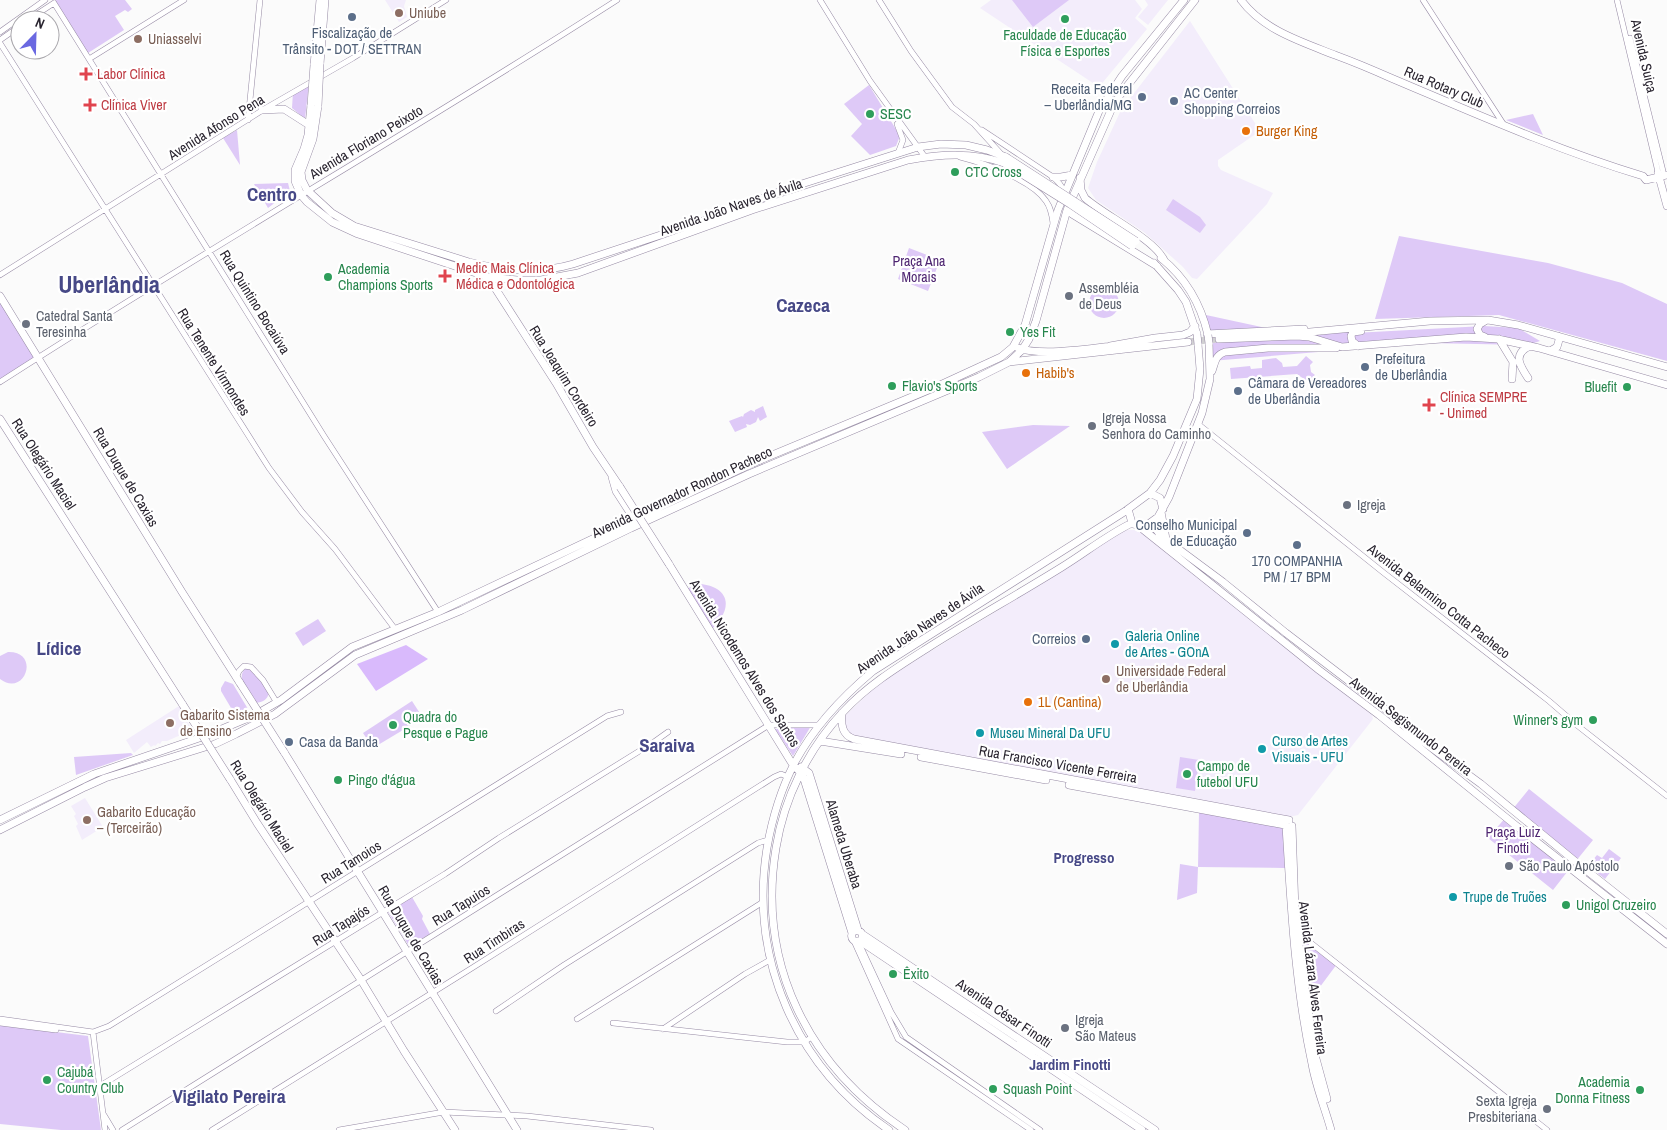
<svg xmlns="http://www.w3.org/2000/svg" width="1667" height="1130" viewBox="0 0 1667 1130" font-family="'Archivo Narrow',sans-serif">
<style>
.built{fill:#f3edfb}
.green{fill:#dec9f7}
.forest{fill:#d9bafc}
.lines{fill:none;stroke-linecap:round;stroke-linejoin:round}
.major-tunnel{stroke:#d1d0d2;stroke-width:7;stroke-dasharray:7 3.5;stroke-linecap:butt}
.minor-casing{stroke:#968aa4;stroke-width:6}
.major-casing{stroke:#968aa4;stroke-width:8}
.minor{stroke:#fff;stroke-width:5}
.major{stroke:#fff;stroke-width:7}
.major-bridge-casing{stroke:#968aa4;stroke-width:8;stroke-linecap:butt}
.major-bridge{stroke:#fff;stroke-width:7}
.education-dot{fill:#8d6e63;stroke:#fff;stroke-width:2}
.service-dot{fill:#5c6f8a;stroke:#fff;stroke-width:2}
.leisure-dot{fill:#2e9e5b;stroke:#fff;stroke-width:2}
.health-dot{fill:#e0444e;stroke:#fff;stroke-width:2}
.food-dot{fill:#e8710a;stroke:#fff;stroke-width:2}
.worship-dot{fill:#6b7280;stroke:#fff;stroke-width:2}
.culture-dot{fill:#0f9aa8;stroke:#fff;stroke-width:2}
.labels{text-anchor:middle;stroke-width:4.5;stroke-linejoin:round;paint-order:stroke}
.education-label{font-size:14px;fill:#785e54;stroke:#fff;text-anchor:start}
.service-label{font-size:14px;fill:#4e5e75;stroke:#fff;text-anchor:start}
.leisure-label{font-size:14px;fill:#27864d;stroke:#fff;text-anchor:start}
.street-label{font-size:14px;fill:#29242f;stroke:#fff}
.health-label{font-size:14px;fill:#be3a42;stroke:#fff;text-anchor:start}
.food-label{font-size:14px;fill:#c56008;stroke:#fff;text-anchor:start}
.park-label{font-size:14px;fill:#4e2571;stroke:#fff}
.worship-label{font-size:14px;fill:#5b616d;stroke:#fff;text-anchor:start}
.culture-label{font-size:14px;fill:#0d838f;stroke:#fff;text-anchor:start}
.neighbourhood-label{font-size:15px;font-weight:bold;fill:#474987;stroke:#fff}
.district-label{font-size:19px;font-weight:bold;fill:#474987;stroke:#fff}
.town-label{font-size:24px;font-weight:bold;fill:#474987;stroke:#fff}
</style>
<rect width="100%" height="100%" fill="#fbfbfb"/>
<path class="built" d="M385,0h21l-2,6 3,11 -8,5z
M991,0h144l7,9 -7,9 12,11 -48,58 -119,-79z
M1145,0h23l-20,25 -10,-8 10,-12z
M1190,21l70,110 -42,29v6l3,4 52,23 -6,11 -70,75 -5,-1 -9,-11 -38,-34 -49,-33 -8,-12 9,-26 24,-52z
M1128,530h6l10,4 172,138 56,43 1,4 -75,96 -9,2 -430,-79 -11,-4 -4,-12 2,-7 25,-24 24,-18 97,-59 130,-83z
M179,706l13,24 -25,11h-5l-2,3 -2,-1 -3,3 -1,-1 -3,2 -4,-5 -13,11 -8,-13z
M85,798l18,29 -21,13 -6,-14 2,-2 -4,-8 2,-2 -5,-8z"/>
<path class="green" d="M56,0h69l7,9 -4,3 -3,-2 -10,6 9,14 -36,23 -32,-49z
M1012,0h57l-36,27z
M309,83l-4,36 -13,-11 1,-16z
M869,85l31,51 -4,10 -26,9 -19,-19 11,-12 -18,-20z
M1533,114l10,21 -37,-15z
M237,130l3,35 -17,-27z
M288,183l2,8 -22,17 -14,-24z
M1173,199l27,18 6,8 -6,8 -34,-23z
M1399,236l149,27 74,20 45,21v57l-168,-46 -124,4z
M909,248l31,12 -12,31 -30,-12z
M1089 303a15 15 0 1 1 30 0a15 15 0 1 1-30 0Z
M0,296l39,61 -39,25z
M1206,315l92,20h26l1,-2 29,-2v2l130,-7 34,2 22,13 -12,4 -101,-2 -216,18z
M1306,356l7,6 -3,3 1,7 4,3 -4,4 -6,1 -8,-6 -66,5 -1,-11 20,-2 1,3 11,-1v-8l14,-2 6,5 1,4 14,-1z
M763,406l4,11 -7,4 -2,-4 -2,5 -6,3 -4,-1 1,3 -12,5 -6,-11 13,-5 1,1 1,-3 7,-4 4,2v-2z
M1033,425l37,1 -63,43 -25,-37z
M698,583c6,2 13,2 19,6 17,11 6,30 -5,40l-25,-40z
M318,619l8,12 -23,15 -8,-13z
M8,652c33,-1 17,46 -8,27v-23z
M246,668h5l5,5 13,20c-2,7 -6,9 -13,10 -6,-10 -22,-25 -10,-35z
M225,681l8,3 15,25 -14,4 -13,-22v-3z
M412,701l11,17 -50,30 -10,-15z
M811,726l-18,30 -18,-27z
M131,753l2,2 -57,20 -2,-18z
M1180,757l19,3 -4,31 -19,-3z
M1529,789l64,51 -17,21 -64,-51z
M1199,812l84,15 2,41 -87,-1 -1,26 -20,7 3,-36 18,3z
M1506,817l65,50 -18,23 -65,-52z
M1609,849l12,9 -16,21 -17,-13 9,-11 5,3z
M412,897l11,19 -1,3 8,15 -21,12 -21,-34z
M1298,932l39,32 -29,39z
M0,1025l88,11 13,94h-40l-61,-6z"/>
<path class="forest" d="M406,645l22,14 -52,32 -19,-27z"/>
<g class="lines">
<path class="major-tunnel" d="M1188,342l31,-3"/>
<g class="minor-casing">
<path id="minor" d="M820,0l50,81 55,76
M879,0l32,51 41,56 22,17 28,31
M1423,0l81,125
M1617,0l41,172
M54,3l270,433 114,176
M28,20l26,-17
M0,32l45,-32
M1630,38l33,133
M0,40l20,-14
M0,43l269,425 33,44 33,37 60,80
M89,59l95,-59
M248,120l12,-120
M897,124l6,16 -5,13
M982,130l71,47 6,6 6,9
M960,157c24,6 72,23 86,44 5,7 6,14 7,22
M0,275l266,-167 87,-50 93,-58
M0,382c203,-131 413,-251 617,-382
M1198,424l186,149 165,128 29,25 89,70
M236,678l3,-7 5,-5 7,1 12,13 14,23
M1297,932l250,198
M854,941l44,98 133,91
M858,941l33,71 15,25 134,93
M496,1011l68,-46 194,-122 10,-3
M0,1019l93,13 16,-6 498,-310 14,-4
M577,1019l186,-117
M0,1023l56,7
M613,1023l174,19h17l8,-5
M663,1029l82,-55 25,-14
M93,1032l12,98
M100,1086l345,-212 54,-36 155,-96 14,-10
M104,1115l9,15
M122,1130l647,-405h51
M212,1130l260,-162 302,-191 7,-3 7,3
M339,1130l105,-18 83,4 124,14"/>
</g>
<g class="major-casing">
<path id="major" d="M1241,0c22,30 61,42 94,55 19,7 38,15 56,23 83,35 166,72 252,98l3,4 21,-5
M320,64l5,-64
M314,65l6,-65
M311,105l-3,30 -4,14 -9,21v11l6,14 6,7 25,20 26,12 130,43 29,3h24l37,-7 174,-63 156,-50c34,-6 64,-8 96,3
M318,106l-5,33 -12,33 1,8 5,10 25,23 22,13 115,36c34,9 70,12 104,2l142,-47 74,-29 129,-41 23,-3 25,1 21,5 19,7
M262,110l22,-1 25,16
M1658,173l9,33
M1053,177h8l11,-2
M1080,178l1,12 4,8c19,17 69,41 79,62
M1069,203l3,11 85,52
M1161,258c25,20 40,47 47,77
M1154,263l24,27 8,12 11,32
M488,277l68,106 37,64 27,40
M0,296l182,296 58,91
M1299,333l131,-12 58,-1 30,5 149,42
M1207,334l97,-5
M1485,337l-5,-2 -3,-6 3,-5 5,-3
M1219,339l78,-3 12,1 33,10 124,-10 32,2 41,9 128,37
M1499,339l14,23 -1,17
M1110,346l45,-8 28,-3 7,-3 5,-6
M1358,346l-6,-5 -1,-5 2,-4 8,-1
M1018,348c23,8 69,1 94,-2
M1550,351l7,-4 2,-7 -1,-4
M1009,362l179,-20
M1212,371c3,-8 3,-16 13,-19l43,-4h68
M1528,378c-8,-12 -16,-24 2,-32
M0,419l183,286
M612,477l4,14 18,28
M1150,493l10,5 3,11
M1128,509l4,14 8,4 179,143 60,45 135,109 153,120
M1161,512l5,27
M1150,524l3,1 8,11 62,46 63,51 98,75 30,27 67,49 95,78 91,72
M1147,525l11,-8 11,-20 33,-84 8,-34 -1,-36
M669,564l124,201 8,8 3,6 48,154
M842,713c-1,12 0,22 12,26l435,81
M820,741l81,13
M284,752l233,378
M921,757l125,23
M801,767l8,6 49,157
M230,779l27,44 104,157 43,71 51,79
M1069,785l216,40
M0,820l94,-46 111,-38 48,-20 28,-16 71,-53 86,-35 315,-149 185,-77 63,-29 12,-10 12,-22 33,-115 41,-99 23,-35 62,-76
M1286,826c5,80 9,160 26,238 4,23 13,44 19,66
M1292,826l3,84 6,51 14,94 12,44
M0,830l85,-43 20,-9 110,-34 21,-10 39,-20 80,-59 107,-45 169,-82 118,-54 230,-97 30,-15 13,-12 7,-11 7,-18 31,-111 45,-102 8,-13 75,-95
M851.5 936a5.5 5.5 0 1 1 11 0a5.5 5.5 0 1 1-11 0Z
M862,934l293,196
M860,941l282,189
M889,1130c-93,-63 -140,-170 -122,-282 5,-29 14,-59 28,-86 19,-35 47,-65 78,-91l251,-159 26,-19 10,-13 13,-24 24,-57 3,-30 -2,-25
M905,1130c-97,-64 -148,-166 -129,-282 8,-50 32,-99 67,-136 24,-26 53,-44 83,-63 44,-28 91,-54 136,-82 23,-14 45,-32 70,-44"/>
</g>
<use href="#minor" class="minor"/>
<use href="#major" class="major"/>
<g class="major-bridge-casing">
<path id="major-bridge" d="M311,105l3,-40
M318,106l2,-42
M1006,157l130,84
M1004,163l66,41 62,42
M1197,334l1,10
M1208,335l1,8
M620,487l49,77
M240,683l44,69
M183,705l47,74"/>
</g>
<use href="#major-bridge" class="major-bridge"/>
</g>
<g class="education-dot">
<circle cx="399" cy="13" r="5"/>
<circle cx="138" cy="39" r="5"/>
<circle cx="1106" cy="679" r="5"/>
<circle cx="170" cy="723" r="5"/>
<circle cx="87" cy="820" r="5"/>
</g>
<g class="service-dot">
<circle cx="352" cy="17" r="5"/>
<circle cx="1142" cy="97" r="5"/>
<circle cx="1174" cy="101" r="5"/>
<circle cx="1365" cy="367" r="5"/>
<circle cx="1238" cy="391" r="5"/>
<circle cx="1247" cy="533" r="5"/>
<circle cx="1297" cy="545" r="5"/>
<circle cx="1086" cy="639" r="5"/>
<circle cx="289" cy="742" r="5"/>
</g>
<g class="leisure-dot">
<circle cx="1065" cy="19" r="5"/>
<circle cx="870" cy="114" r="5"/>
<circle cx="955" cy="172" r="5"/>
<circle cx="328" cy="277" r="5"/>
<circle cx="1010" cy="332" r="5"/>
<circle cx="892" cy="386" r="5"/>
<circle cx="1627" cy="387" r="5"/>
<circle cx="1593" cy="720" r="5"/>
<circle cx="393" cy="725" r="5"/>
<circle cx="1187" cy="774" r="5"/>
<circle cx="338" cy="780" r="5"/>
<circle cx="1566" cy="905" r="5"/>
<circle cx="893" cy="974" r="5"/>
<circle cx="47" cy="1080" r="5"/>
<circle cx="993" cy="1089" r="5"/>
<circle cx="1640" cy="1090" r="5"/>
</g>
<g class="health-dot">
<path d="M83.5 66.5h5v5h5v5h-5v5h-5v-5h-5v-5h5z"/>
<path d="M87.5 97.5h5v5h5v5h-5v5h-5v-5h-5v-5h5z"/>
<path d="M442.5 268.5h5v5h5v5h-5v5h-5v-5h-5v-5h5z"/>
<path d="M1426.5 397.5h5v5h5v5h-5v5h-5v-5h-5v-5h5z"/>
</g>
<g class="food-dot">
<circle cx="1246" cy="131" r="5"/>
<circle cx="1026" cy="373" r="5"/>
<circle cx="1028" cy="702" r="5"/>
</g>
<g class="worship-dot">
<circle cx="1069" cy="296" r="5"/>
<circle cx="26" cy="324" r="5"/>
<circle cx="1092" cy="426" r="5"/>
<circle cx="1347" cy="505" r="5"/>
<circle cx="1509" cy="866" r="5"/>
<circle cx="1065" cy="1028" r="5"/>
<circle cx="1547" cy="1109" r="5"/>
</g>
<g class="culture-dot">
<circle cx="1115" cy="644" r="5"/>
<circle cx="980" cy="733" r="5"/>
<circle cx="1262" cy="749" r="5"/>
<circle cx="1453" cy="897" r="5"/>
</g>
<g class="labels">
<g class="education-label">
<text x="409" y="18">Uniube</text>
<text x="148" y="44">Uniasselvi</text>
<text x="1116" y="676">Universidade Federal<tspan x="1116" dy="16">de Uberlândia</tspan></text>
<text x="180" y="720">Gabarito Sistema<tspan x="180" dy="16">de Ensino</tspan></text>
<text x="97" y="817">Gabarito Educação<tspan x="97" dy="16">– (Terceirão)</tspan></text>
</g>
<g class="service-label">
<text x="352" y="38" text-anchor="middle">Fiscalização de<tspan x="352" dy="16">Trânsito - DOT / SETTRAN</tspan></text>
<text x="1132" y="94" text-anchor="end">Receita Federal<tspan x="1132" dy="16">– Uberlândia/MG</tspan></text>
<text x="1184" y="98">AC Center<tspan x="1184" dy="16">Shopping Correios</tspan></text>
<text x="1375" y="364">Prefeitura<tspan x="1375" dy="16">de Uberlândia</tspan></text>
<text x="1248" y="388">Câmara de Vereadores<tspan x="1248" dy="16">de Uberlândia</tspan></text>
<text x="1237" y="530" text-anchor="end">Conselho Municipal<tspan x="1237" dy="16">de Educação</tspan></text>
<text x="1297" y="566" text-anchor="middle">170 COMPANHIA<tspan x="1297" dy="16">PM / 17 BPM</tspan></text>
<text x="1076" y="644" text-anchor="end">Correios</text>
<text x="299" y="747">Casa da Banda</text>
</g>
<g class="leisure-label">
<text x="1065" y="40" text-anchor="middle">Faculdade de Educação<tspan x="1065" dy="16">Física e Esportes</tspan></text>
<text x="880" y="119">SESC</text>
<text x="965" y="177">CTC Cross</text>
<text x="338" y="274">Academia<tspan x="338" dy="16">Champions Sports</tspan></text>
<text x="1020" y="337">Yes Fit</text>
<text x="902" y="391">Flavio's Sports</text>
<text x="1617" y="392" text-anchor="end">Bluefit</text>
<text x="403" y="722">Quadra do<tspan x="403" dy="16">Pesque e Pague</tspan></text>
<text x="1583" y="725" text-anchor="end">Winner's gym</text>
<text x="1197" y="771">Campo de<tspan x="1197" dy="16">futebol UFU</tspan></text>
<text x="348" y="785">Pingo d'água</text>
<text x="1576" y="910">Unigol Cruzeiro</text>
<text x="903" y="979">Êxito</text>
<text x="57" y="1077">Cajubá<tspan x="57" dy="16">Country Club</tspan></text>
<text x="1630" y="1087" text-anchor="end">Academia<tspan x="1630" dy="16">Donna Fitness</tspan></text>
<text x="1003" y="1094">Squash Point</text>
</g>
<g class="street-label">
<text transform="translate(1644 56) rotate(77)" y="5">Avenida Suiça</text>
<text transform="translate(1444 87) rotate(23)" y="5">Rua Rotary Club</text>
<text transform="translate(216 127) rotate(-32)" y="5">Avenida Afonso Pena</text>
<text transform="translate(366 142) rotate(-31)" y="5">Avenida Floriano Peixoto</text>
<text transform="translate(731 207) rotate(-19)" y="5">Avenida João Naves de Ávila</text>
<text transform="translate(255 302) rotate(58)" y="5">Rua Quintino Bocaiúva</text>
<text transform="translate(214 362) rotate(58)" y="5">Rua Tenente Virmondes</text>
<text transform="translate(564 376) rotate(58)" y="5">Rua Joaquim Cordeiro</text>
<text transform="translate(44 464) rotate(57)" y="5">Rua Olegário Maciel</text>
<text transform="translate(126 477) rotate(59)" y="5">Rua Duque de Caxias</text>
<text transform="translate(682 492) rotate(-25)" y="5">Avenida Governador Rondon Pacheco</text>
<text transform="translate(1439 601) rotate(38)" y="5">Avenida Belarmino Cotta Pacheco</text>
<text transform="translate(920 628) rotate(-34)" y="5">Avenida João Naves de Ávila</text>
<text transform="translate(745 663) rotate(58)" y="5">Avenida Nicodemos Alves dos Santos</text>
<text transform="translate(1411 726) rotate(38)" y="5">Avenida Segismundo Pereira</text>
<text transform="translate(1058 764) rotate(10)" y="5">Rua Francisco Vicente Ferreira</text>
<text transform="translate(262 806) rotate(58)" y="5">Rua Olegário Maciel</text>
<text transform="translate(844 844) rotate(73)" y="5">Alameda Uberaba</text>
<text transform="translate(351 862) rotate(-32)" y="5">Rua Tamoios</text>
<text transform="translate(461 905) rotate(-32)" y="5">Rua Tapuios</text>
<text transform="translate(341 925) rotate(-32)" y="5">Rua Tapajós</text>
<text transform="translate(411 935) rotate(59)" y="5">Rua Duque de Caxias</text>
<text transform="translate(494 941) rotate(-33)" y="5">Rua Timbiras</text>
<text transform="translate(1313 978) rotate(83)" y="5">Avenida Lázara Alves Ferreira</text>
<text transform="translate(1004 1013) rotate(34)" y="5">Avenida César Finotti</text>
</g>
<g class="health-label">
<text x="97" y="79">Labor Clínica</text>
<text x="101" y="110">Clínica Viver</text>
<text x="456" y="273">Medic Mais Clínica<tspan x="456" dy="16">Médica e Odontológica</tspan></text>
<text x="1440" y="402">Clínica SEMPRE<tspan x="1440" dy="16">- Unimed</tspan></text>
</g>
<g class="food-label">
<text x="1256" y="136">Burger King</text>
<text x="1036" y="378">Habib's</text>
<text x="1038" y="707">1L (Cantina)</text>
</g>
<g class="park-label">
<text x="919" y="266">Praça Ana<tspan x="919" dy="16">Morais</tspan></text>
<text x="1513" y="837">Praça Luiz<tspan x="1513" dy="16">Finotti</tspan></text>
</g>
<g class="worship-label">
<text x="1079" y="293">Assembléia<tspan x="1079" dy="16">de Deus</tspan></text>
<text x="36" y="321">Catedral Santa<tspan x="36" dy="16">Teresinha</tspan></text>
<text x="1102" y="423">Igreja Nossa<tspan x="1102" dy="16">Senhora do Caminho</tspan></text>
<text x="1357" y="510">Igreja</text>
<text x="1519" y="871">São Paulo Apóstolo</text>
<text x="1075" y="1025">Igreja<tspan x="1075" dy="16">São Mateus</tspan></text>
<text x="1537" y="1106" text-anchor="end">Sexta Igreja<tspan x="1537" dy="16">Presbiteriana</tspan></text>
</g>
<g class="culture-label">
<text x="1125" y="641">Galeria Online<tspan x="1125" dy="16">de Artes - GOnA</tspan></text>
<text x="990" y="738">Museu Mineral Da UFU</text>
<text x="1272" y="746">Curso de Artes<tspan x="1272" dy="16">Visuais - UFU</tspan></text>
<text x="1463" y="902">Trupe de Truões</text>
</g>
<g class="neighbourhood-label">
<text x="1084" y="863">Progresso</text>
<text x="1070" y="1070">Jardim Finotti</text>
</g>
<g class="district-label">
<text x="272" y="201">Centro</text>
<text x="803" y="312">Cazeca</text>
<text x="59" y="655">Lídice</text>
<text x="667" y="752">Saraiva</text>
<text x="229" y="1103">Vigilato Pereira</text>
</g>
<g class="town-label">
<text x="109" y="293">Uberlândia</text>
</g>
</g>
<g transform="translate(35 35) rotate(23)"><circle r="24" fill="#ffffff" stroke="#a9a7ac"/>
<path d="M0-4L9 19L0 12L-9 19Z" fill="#6a68e1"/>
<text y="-8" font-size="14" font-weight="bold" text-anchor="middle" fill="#29242f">N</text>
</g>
</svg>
